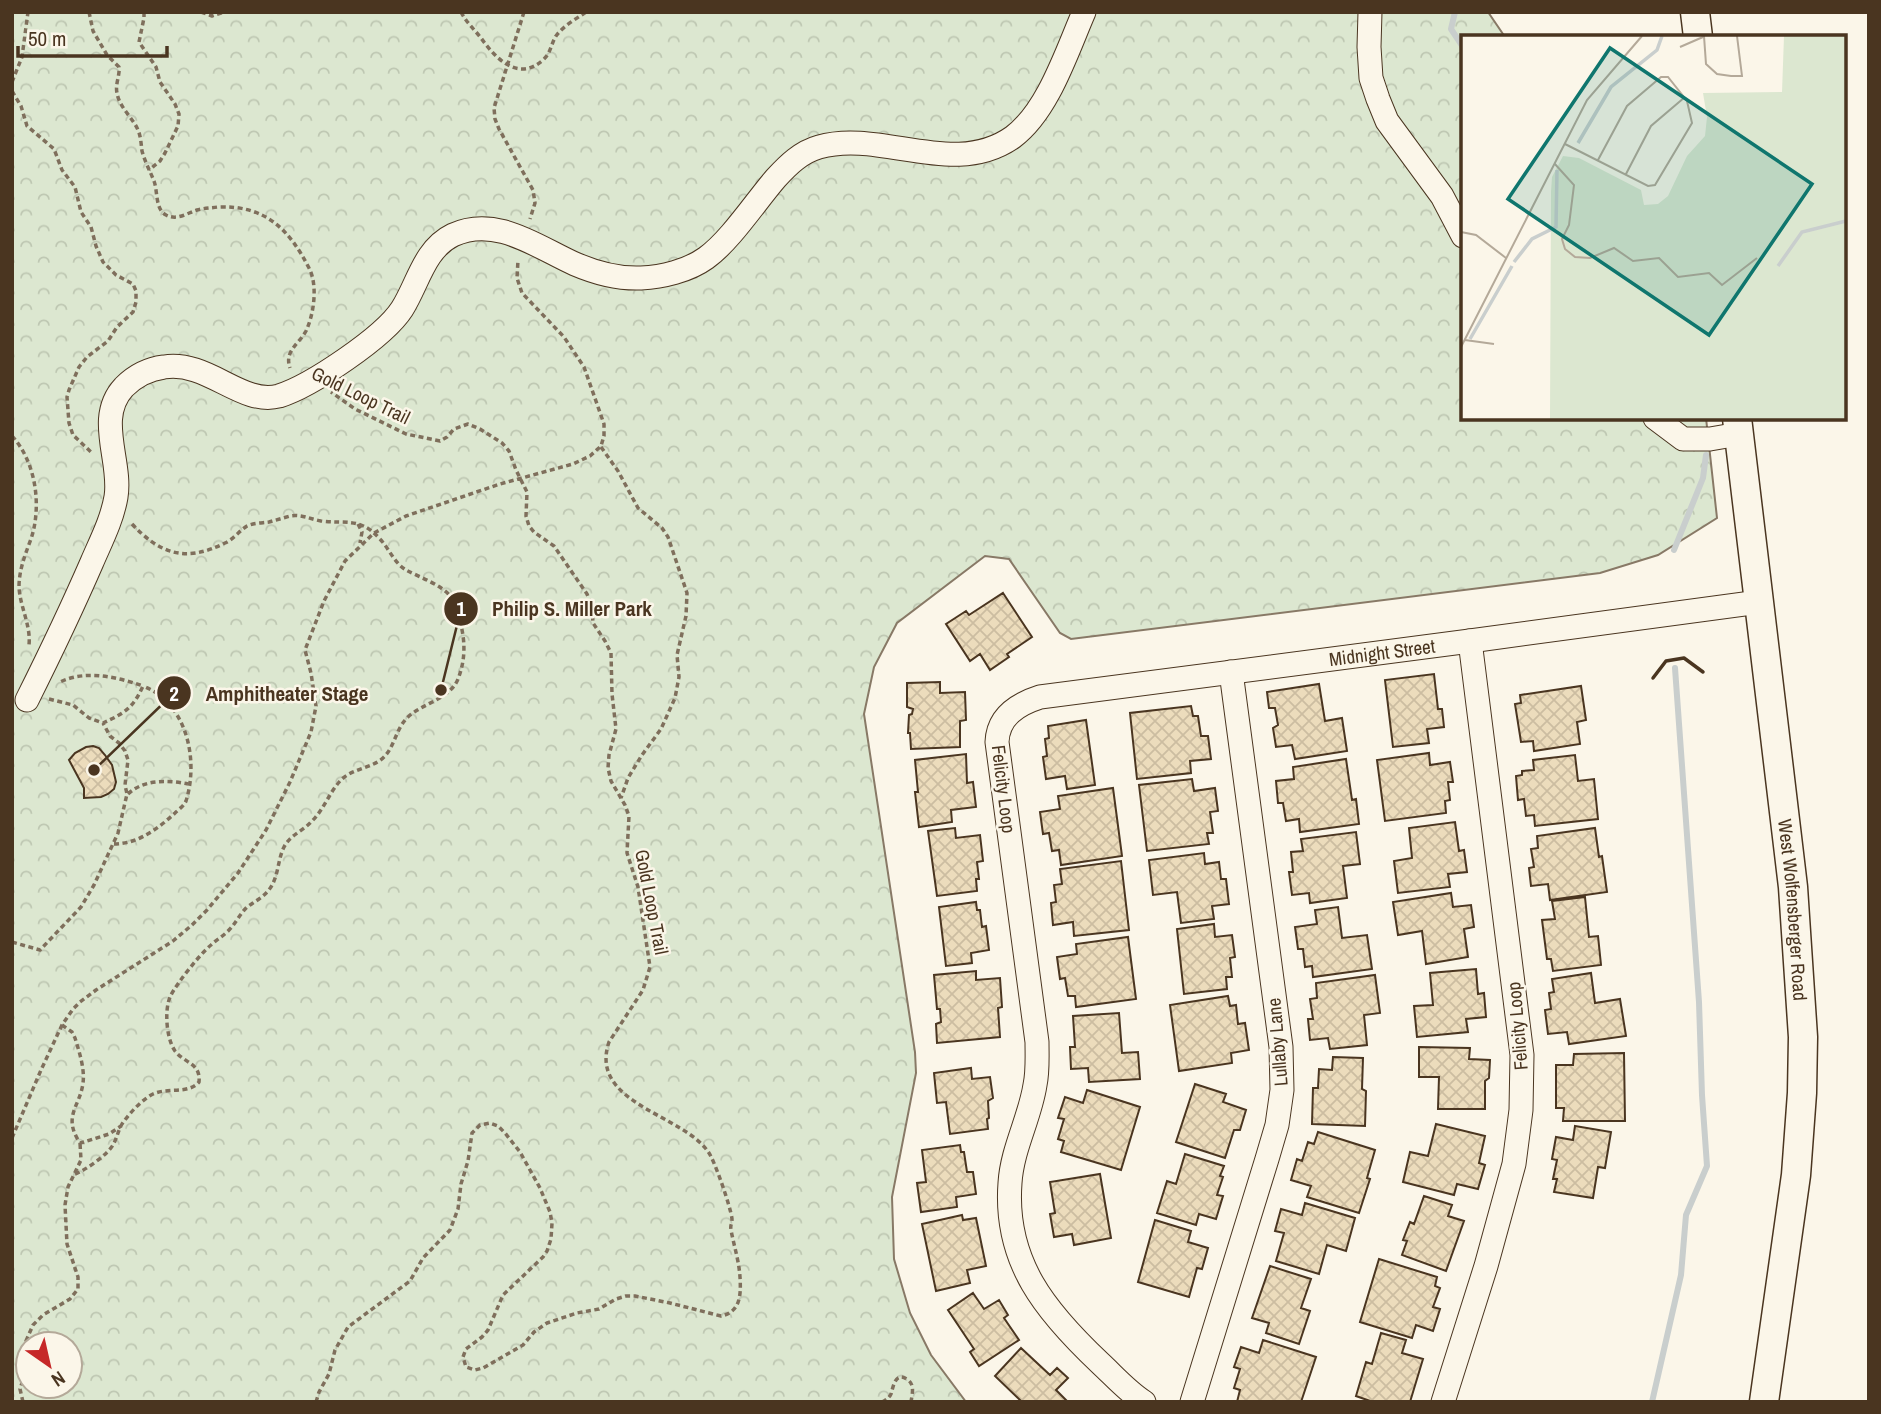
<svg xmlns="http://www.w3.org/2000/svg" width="1881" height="1414" viewBox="0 0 1881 1414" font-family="'Archivo Narrow',sans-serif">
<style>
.forest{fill:url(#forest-crowns);stroke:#887966;stroke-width:2;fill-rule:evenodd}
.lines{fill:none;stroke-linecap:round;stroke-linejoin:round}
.stream{stroke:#c9cecd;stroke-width:6}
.building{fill:url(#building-cross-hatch);stroke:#4a3520;stroke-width:2}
.minor-casing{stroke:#4a3520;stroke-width:25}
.major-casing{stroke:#4a3520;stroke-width:31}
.path{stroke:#7f6f5c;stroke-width:3.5;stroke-dasharray:5 3.5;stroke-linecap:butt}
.minor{stroke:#fbf6e9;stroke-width:23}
.major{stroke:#fbf6e9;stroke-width:28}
.wall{stroke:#4a3520;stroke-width:3.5}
.labels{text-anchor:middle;stroke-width:5;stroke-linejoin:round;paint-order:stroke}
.street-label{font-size:19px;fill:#4a3520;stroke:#fbf6e9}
.inset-river{fill:none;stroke:#c9cecd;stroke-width:3.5}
.inset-road{fill:none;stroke:#b4a999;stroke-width:2}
.view{fill:#0f766e;fill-opacity:0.15;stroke:#0f766e;stroke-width:3.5}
.inset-edge{fill:none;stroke:#4a3520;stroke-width:3.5}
.leader{fill:none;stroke:#4a3520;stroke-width:2.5}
.callout-dot{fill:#4a3520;stroke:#fbf6e9;stroke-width:2.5}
.mark-label{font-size:21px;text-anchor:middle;font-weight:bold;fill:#fff}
.callout-label{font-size:21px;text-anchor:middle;font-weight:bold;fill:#4a3520;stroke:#fbf6e9;stroke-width:5;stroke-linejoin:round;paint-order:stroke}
</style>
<defs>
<pattern id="forest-crowns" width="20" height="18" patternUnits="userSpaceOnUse" patternTransform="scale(1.75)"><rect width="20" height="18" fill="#dce7d0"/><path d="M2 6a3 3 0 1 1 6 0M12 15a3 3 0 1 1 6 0" fill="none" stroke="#bec7b2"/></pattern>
<pattern id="building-cross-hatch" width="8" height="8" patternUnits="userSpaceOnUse" patternTransform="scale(1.75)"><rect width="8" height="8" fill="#ecdcbc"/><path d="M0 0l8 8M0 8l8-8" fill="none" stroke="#ccbda1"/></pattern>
</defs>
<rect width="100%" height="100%" fill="#fbf6e9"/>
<path class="forest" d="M12,12h1476l17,25h-42v381h243l11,100 -59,37 -58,18 -529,66 -11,-6 -51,-74 -24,-3 -88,67 -23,44 -10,47 51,338 1,21 -24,124 2,62 16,54 21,42 35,47h-954zM28,1344h42v42h-42z"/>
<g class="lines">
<path class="stream" d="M1455,12l-4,17 12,18
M1674,550l29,-72 3,-23
M1652,1402l29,-127 5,-60 21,-49 -5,-71 -3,-93 -24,-334"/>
</g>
<path class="building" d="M1003,593l29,44 -25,17 2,3 -19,13 -10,-16 -10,7 -24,-37 20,-13 3,4z
M1434,674l4,35h4l2,18 -17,2 2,14 -36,4 -8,-67z
M940,682v11l25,-1 1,28 -6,1v26l-49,2 -1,-16h-2l1,-18 3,-1 1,-5 -6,-2v-24z
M1319,684l6,37 17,-3 5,33 -52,8 -3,-14 -16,2 -3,-19 5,-3 -3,-17h-6l-2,-16z
M1581,686l5,34 -9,2 3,22 -46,7 -1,-10 -12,1 -6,-38 6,-1 -1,-8z
M1191,706l2,10h5l3,20h7l3,23 -21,2 1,12 -54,6 -7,-66z
M1086,720l9,65 -28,4 -2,-13 -19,3 -3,-22 4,-1 -2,-17 4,-1 -1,-12z
M93,746l6,2 6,7 7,10 4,17 -2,7 -6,5 -7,3 -17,1v-10l-15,-28 6,-7 11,-6z
M1429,753l1,12 20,-3 3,20h-5l2,18 -5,1 1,12 -61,8 -8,-61z
M966,754l1,29 6,-1 3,25 -25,3 1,12 -33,5 -4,-35h3l-3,-32z
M1575,755l3,26 16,-2 4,40 -63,7 -1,-11 -8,1 -2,-17 -6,1 -2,-24 6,-1v-4l12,-1 -1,-10z
M1346,759l6,41 4,-1 3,25 -59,8 -1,-13 -13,2 -3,-18h-5l-2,-22 18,-2 -1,-12z
M1192,779l2,12 21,-3 3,23 -8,1 3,21h-6l2,11 -62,7 -8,-66z
M1113,788l9,68 -61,9 -2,-15 -7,1 -3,-18 -6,1 -3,-22 20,-3 -2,-13z
M1455,822l4,29 5,-1 3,22 -19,2 2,13 -52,6 -4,-32 18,-3 -3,-30z
M955,828l1,10 24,-3 3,26 -6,1 2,17h-3l1,12 -40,5 -9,-65z
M1595,828l4,29 3,-1 5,36 -57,8 -2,-16 -17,2 -2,-18 5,-1 -3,-18 7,-1 -1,-12z
M1356,832l4,32 -17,2 4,32 -37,5 -1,-10 -17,2 -3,-23h4l-2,-20 12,-1 -2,-12z
M1204,853l1,11 14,-2 2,17h5l3,25 -17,2 2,13 -33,4 -4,-31 -24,3 -4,-35z
M1121,861l8,69 -55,6 -1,-14 -20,3 -2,-22 5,-1 -2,-17 8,-1 -2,-15z
M1451,893l2,14 18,-2 3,22 -10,2 4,28 -42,7 -4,-33 -24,4 -5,-33z
M1585,897l4,40 9,-1 3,29 -48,6 -2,-12h-4l-5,-39 13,-1 -3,-18z
M976,902l1,8h3l2,17 4,-1 3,24 -18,3 1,10 -26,3 -7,-59z
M1338,907l4,31 25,-3 5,34 -59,8 -1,-11 -7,1 -2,-18h-5l-3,-22 22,-3 -2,-14z
M1214,924l1,13 17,-2 3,22 -5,1 2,19h-6l1,12 -43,5 -7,-65z
M1128,937l8,62 -60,8 -1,-11h-7l-3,-18 -5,1 -3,-22 20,-3 -1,-10z
M1476,969l2,25 6,-1 2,24 -20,2 2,13 -51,5 -3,-31 19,-1 -3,-32z
M976,971v9l24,-2 2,29 -4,1 2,29 -63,6 -1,-19 5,-2 -1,-13h-3l-3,-34z
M1591,973l4,30 25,-4 6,37 -57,8 -2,-12 -19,2 -3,-24 6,-1 -2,-16 5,-1 -2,-13z
M1375,975l5,38 -16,2 3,30 -37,4 -2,-11 -18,2 -2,-21h5l-3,-20 7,-1 -1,-15z
M1228,996l2,10 6,-1 2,19 7,-1 4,27 -18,3 1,10 -53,8 -9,-66z
M1119,1013l3,40 16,-1 2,27 -51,3 -1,-14 -17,1 -1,-22h5l-2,-31z
M1419,1047l51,1 -1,11 21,1 -1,18 -4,3v28h-47l1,-32h-20z
M1624,1053l1,68h-62l1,-13h-8v-43h17l1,-11z
M1333,1057l30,1 -1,31 4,2 -1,35 -53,-2 1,-36h5l1,-19 13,1z
M971,1068l1,11 18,-2 3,21 -5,3 1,17 -2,1 1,10 -38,5 -4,-32 -9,1 -3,-30z
M1195,1084l31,10 -3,8 23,8 -6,20h-6l-9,28 -49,-16z
M1087,1090l53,17 -19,63 -60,-18 3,-11 -6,-2 6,-20 -6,-1 7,-21 18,6z
M1436,1124l49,12 -6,27 6,2 -7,24 -21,-5 -3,11 -51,-13 7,-30 18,4z
M1575,1126l36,6 -6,36 -7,-1 -5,31 -39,-6 3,-13h-4l4,-19 -5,-1 4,-22 17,3z
M1318,1132l57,18 -8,28 3,1 -11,34 -52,-16 4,-11 -20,-6 6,-21 5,2 6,-19 6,2z
M960,1145l1,7h3l3,20h6l3,22 -20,3 1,10 -36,5 -4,-29 9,-1 -4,-32z
M1185,1154l39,12 -4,10 3,1 -6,18 6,1 -7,23 -17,-5 -3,11 -39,-12 10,-32 9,3z
M1100,1174l11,64 -37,7 -2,-11 -18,3 -4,-23 5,-1 -5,-31z
M1424,1196l28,9 -4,11 16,5 -18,50 -44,-16 5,-14 -4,-1 7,-18 4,2z
M1305,1203l50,15 -9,33 -19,-6 -8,29 -43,-13 8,-28 -9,-2 6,-22 21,6z
M962,1215l1,5 13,-2 10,48 -19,4 3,13 -34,8 -14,-67z
M1155,1220l36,11 -3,11 20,6 -6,21 -5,-1 -8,29 -51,-15z
M1379,1259l58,18 -2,9 5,2 -7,19 7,2 -7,22 -17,-6 -4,13 -52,-16z
M1270,1266l41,13 -10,29 9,3 -11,33 -33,-11 3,-10 -17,-5z
M973,1293l11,16 15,-9 9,15 -4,3 15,22 -40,26 -9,-14 4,-3 -26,-39z
M1381,1333l25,7 -4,13 21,6 -13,43h-37l-17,-6 10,-34 6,2z
M1263,1340l53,17 -15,45h-64l3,-12 -6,-2 6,-19 -6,-2 7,-20 18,6z
M1021,1348l29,27 7,-7 11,10 -12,12 11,11 -1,1h-44l-27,-26z"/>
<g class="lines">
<g class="minor-casing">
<g id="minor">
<path d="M1370,12l-1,35 2,31 7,21 9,22 55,75 21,40"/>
<path d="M1655,418l28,21h27l29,-5"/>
<path d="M27,700c23,-46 45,-92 65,-138 9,-21 20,-42 24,-65 6,-36 -21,-79 8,-110 11,-11 24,-18 40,-20 44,-7 77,39 115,29 32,-10 105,-59 123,-87 16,-25 22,-60 51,-74 43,-20 84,12 122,29 21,9 43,15 66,14 21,-1 47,-7 65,-20 24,-17 50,-57 70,-80 12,-13 25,-26 43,-31 62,-18 135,32 194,-10 35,-26 54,-86 71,-125"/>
<path id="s1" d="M1144,1402c-16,-10 -30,-26 -44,-39 -54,-51 -96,-101 -90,-180 2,-34 20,-65 25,-98 3,-14 2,-29 2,-43l-40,-300c1,-26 21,-38 43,-45l430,-56 289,-39"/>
<path d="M1192,1402l75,-243 10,-34 5,-35 -1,-43 -50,-375"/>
<path d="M1443,1402l43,-136 28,-102 7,-54 1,-55 -52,-414"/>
</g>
</g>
<g class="major-casing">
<g id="major">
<path d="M1695,12l3,25"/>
<path id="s2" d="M1737,418l56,469 10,150 -1,56 -6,82 -32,227"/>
</g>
</g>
<path class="path" d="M89,12l4,19 14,24 12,12c1,9 -4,17 -2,26 2,14 16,25 21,37 3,7 3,14 4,21 3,11 8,20 12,30 4,11 1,28 12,34 11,6 21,-2 31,-5 7,-2 14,-2 21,-3 47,-2 71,22 91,61 9,17 5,46 -3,63 -7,13 -22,20 -16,37
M144,12v6l-5,24 17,25 4,15 15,22 4,10 -1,12 -13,27 -5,8 -11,9
M201,12l11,4 12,-4
M461,12c5,10 13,17 20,26 15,21 37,44 62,22 8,-7 8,-16 13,-24 7,-10 20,-17 30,-24
M524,12l-30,96 1,11 4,10 34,61 2,13 -5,16
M12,82l10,-25 6,-45
M12,91l9,15 6,20 27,23 8,21 13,17 6,25 10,15 5,19 7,16 13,13 17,9 3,7v11l-3,10 -16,15 -9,14 -21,16 -8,10 -10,23 -2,7 2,26 4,12 19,18
M12,436c24,26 30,70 19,103 -6,16 -12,31 -12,48 1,20 12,38 10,58
M601,447l17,24 20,37 24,20 6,9 19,56 -1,23 -9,39 2,22 -4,21 -14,31 -19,26 -14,23 -7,20
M358,524l4,8 -2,11
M49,699l24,6 16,13 14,5c22,-10 30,-15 40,-37 -26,-9 -58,-17 -85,-3
M128,794c16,-15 40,-14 60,-10
M114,844c24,0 45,-16 61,-31 4,-4 9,-7 11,-12 13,-41 1,-98 -43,-115
M12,942l28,8 41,-43 13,-22 24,-52 9,-39 -2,-9 3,-25 -3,-9 -6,-8 -9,-7 -7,-13
M62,1025l10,7 3,6c4,13 10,31 8,45 -3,24 -21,33 -3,60l4,-1 25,-8 12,-8
M12,1138l29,-68 21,-45 11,-16 7,-7 16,-12 77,-49 19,-16 15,-15 31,-37 28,-43 24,-48 21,-50 5,-26 -5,-33 -6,-23 19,-49 21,-40 29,-28 32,-17 94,-32 73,-20 17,-8 11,-10 3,-10v-12l-20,-57 -20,-30 -42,-44 -5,-15 1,-18
M75,1174c11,-4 32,-19 38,-29 4,-7 5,-14 9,-21 7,-10 16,-20 26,-27 16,-12 39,-1 51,-15 2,-19 -15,-19 -24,-31 -9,-13 -11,-43 -4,-56 6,-12 30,-42 40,-50 5,-5 11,-8 16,-13 8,-7 12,-17 20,-25 7,-5 15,-9 21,-16 11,-13 9,-30 16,-44 6,-12 19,-16 27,-25 13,-12 18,-30 31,-43 12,-11 31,-11 42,-22 11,-11 12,-29 24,-40 15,-14 42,-18 50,-38 9,-23 7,-44 -1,-67 -1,-5 -3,-11 -6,-15 -9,-12 -32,-20 -45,-27 -12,-7 -17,-22 -27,-32 -19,-21 -34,-14 -58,-17 -11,-2 -20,-7 -31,-5 -7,2 -14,4 -21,6 -7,1 -16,1 -22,4 -8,5 -13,13 -22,17 -40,20 -65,11 -94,-20
M28,1358l-2,-17 7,-16 10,-10 27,-16 8,-10v-12l-11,-33 -2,-39 3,-18 13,-27 -1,-17
M23,1402l-3,-13 8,-25
M316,1402l3,-10 10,-18 6,-24 13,-23 62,-46 13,-23 27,-28 8,-21 3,-25 7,-23 4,-28 8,-8 10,-2 8,3 7,7 15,19 20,36 10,24 2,11 -1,16 -4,12 -4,6 -40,38 -15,35 -6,7 -16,12 -3,8 3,10 9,3 8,-2 40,-23 11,-13 13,-9 30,-10 22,-4 17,-10 10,-3h9l35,7 51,13c20,-4 20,-22 19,-39 -1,-16 -6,-31 -9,-47 -1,-6 1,-5 1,-11 -1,-11 -17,-57 -23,-66 -25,-39 -121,-49 -100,-111l34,-52 7,-23 -12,-80 -11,-34 2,-37 -4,-11 -14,-24 -3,-13 1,-13 7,-26 -4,-35 -1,-41 -6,-12 -12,-18 -1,-16 -5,-13 -33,-48 -20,-14 -5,-6 -3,-10 1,-24 -11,-22 -7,-19 -7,-8 -22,-14 -12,-5 -14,5 -7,8 -7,4 -34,-7 -51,-25 -24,-17
M882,1402c4,-2 7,-4 9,-8 2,-6 4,-24 17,-14 7,5 4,15 3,22"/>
<use href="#minor" class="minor"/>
<use href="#major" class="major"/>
<path class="wall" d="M1653,678l13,-17 18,-3 19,14"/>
</g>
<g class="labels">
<g class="street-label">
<text transform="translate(361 395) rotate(26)" y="7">Gold Loop Trail</text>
<text dy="7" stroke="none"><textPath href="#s1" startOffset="1127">Midnight Street</textPath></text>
<text transform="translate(1004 789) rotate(83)" y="7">Felicity Loop</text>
<text transform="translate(652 902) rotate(79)" y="7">Gold Loop Trail</text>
<text dy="7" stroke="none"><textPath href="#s2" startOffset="495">West Wolfensberger Road</textPath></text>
<text transform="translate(1517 1026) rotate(-95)" y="7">Felicity Loop</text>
<text transform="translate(1277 1042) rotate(-95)" y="7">Lullaby Lane</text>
</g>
</g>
<g transform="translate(1461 35)">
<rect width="385" height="385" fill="#fbf6e9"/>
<path d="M323,1h62v383h-296l1,-227 1,-15 11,-21 16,2 62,32 3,15 14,-1 10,-8 19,-40 18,-20 2,-19 -4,-24 79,-1z" fill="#dce7d0"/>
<path class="inset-river" d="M117,108l33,-56 46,-37 5,-14M53,227l18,-23 24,-12 1,-57M317,231l24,-34 44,-11M9,304l42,-73"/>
<path class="inset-road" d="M243,1l2,28 11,10 14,2h11l-5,-40M219,12l23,-10M104,109l83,42 7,-1 37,-62 -5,-22 -19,-24h-7l-34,29 -29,54M93,128l20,22 -5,40 -7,14 3,10 10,8 15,1 24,-10 19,13 26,-3 19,19 31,-4 13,12 35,-27M165,139l25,-48 34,-29M0,197l15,3 30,23M4,305l29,4M0,312l126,-247 55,-64"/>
<path class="view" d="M149,13l202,136 -103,151 -201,-136z"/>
<rect width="385" height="385" class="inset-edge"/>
</g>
<path class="leader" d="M441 690L461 609M94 770L174 693"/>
<g class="callout-dot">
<circle cx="441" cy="690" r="7"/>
<circle cx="94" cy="770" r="7"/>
<circle cx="461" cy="609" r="18"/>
<circle cx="174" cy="693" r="18"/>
</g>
<g class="mark-label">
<text x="461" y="616">1</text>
<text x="174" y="701">2</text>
</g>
<g class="callout-label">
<text x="572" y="616">Philip S. Miller Park</text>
<text x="287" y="701">Amphitheater Stage</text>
</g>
<rect width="1881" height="1414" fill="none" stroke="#4a3520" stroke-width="28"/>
<g transform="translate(49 1365) rotate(146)"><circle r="33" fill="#fbf6e9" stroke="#b4a999" stroke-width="2"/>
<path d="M0-5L12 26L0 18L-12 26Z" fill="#c62828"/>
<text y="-10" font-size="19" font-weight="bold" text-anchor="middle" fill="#4a3520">N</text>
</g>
<path d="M18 46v10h149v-10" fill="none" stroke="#4a3520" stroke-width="3.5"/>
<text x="28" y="46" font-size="21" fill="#4a3520" stroke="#fbf6e9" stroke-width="5" paint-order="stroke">50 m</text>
</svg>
